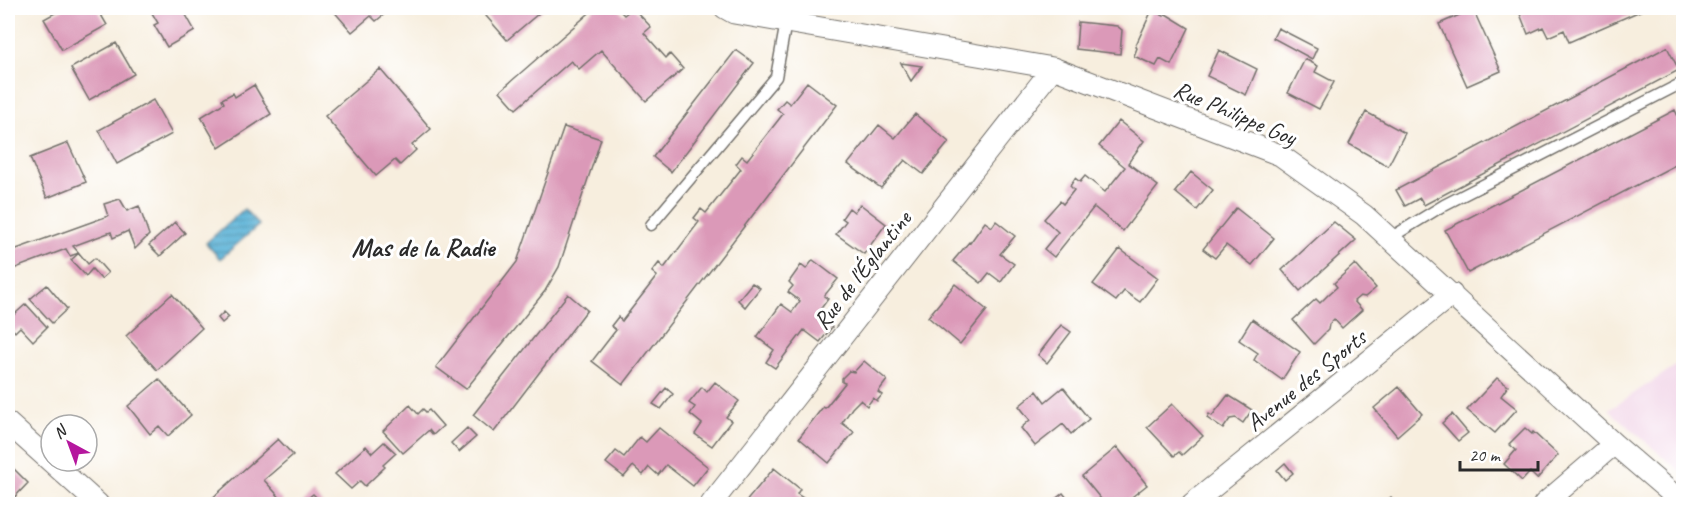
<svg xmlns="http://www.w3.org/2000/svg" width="1691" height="512" viewBox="0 0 1691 512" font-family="Caveat,sans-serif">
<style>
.built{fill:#f0d0e5}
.water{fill:url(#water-rules);stroke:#426e81;stroke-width:1.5}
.building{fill:#db99b8}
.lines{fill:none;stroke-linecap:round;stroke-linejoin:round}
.lane-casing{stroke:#726f6a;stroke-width:13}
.street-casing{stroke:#726f6a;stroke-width:23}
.lane{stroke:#fff;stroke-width:10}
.street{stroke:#fff;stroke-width:21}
.labels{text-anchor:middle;stroke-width:6;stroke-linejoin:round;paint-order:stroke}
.street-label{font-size:24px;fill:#2b2b2b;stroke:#fff}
.neighbourhood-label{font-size:26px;font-weight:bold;fill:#2b2b2b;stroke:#fff}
</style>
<defs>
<pattern id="water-rules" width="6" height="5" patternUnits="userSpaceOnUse" patternTransform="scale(1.5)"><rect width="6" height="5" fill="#5ab2d7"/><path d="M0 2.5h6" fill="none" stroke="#4b91af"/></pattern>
</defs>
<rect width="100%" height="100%" fill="#fff"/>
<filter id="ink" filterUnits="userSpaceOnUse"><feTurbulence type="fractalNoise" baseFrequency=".0167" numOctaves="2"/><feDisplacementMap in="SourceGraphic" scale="12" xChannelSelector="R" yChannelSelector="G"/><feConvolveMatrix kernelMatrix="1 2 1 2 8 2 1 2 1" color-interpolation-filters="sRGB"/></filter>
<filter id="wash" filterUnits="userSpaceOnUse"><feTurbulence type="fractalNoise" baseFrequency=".008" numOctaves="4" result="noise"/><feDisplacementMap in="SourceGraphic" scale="24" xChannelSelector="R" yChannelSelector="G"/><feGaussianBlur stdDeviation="1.35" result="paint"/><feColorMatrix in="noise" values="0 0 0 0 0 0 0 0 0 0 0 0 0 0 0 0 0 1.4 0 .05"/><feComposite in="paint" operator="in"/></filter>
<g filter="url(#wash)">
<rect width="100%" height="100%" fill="#f7eede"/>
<path class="built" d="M1683,361v113l-74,-64z"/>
<path class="water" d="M244,209l15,16 -39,34 -14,-16z"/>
<g id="blocks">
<path class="building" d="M64,8h33l10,17 -45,25 -18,-31z
M149,8h28l2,3 3,-3 13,23 -28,16 -13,-22 4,-2z
M331,8h61l-16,13 -5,-5 -19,16z
M479,8h66l-38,32z
M595,8h22l7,7 9,-7 18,19 -7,6 22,25 4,-4 13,15 -37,32 -45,-51 -22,19 -8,-8 -55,48 -16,-18z
M1534,8h113l-78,34 -5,-12 -16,7 -5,-10 -15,7 -8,-20z
M1473,9l28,62 -34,15 -28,-62z
M1152,10l12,6 2,-2 23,14 -18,37 -11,-6 -4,7 -22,-10 3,-8 -2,-1z
M1078,22l39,4 5,4 -2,24 -44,-5z
M1278,28l39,20 -5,11 -39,-21z
M116,43l18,31 -45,26 -18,-32z
M1667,47l12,23 -255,135 -4,-7 -15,8 -9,-16z
M736,50l18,13 -83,109 -18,-15z
M1219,50l38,19 -11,26 -39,-19z
M1305,59l13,7 -3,6 19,10 -15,27 -31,-16z
M901,63l21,3 -11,15z
M380,69l51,60 -19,16 4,5 -16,15 -5,-5 -19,16 -51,-60z
M807,82l30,23 -214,280 -31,-24 24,-31 -5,-4 7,-9 4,4 35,-45 -5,-4 7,-9 5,5 35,-46 -5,-4 7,-9 5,4 35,-44 -5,-5 6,-8 5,4 36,-46 -6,-5 8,-9 5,4z
M254,85l17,29 -52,34 -18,-31 23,-14 -2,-4 11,-6 2,4z
M153,100l19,34 -55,30 -18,-34z
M1675,110l8,17v34l-215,112 -23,-43z
M1366,112l39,21 -17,33 -39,-22z
M915,114l34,28 -26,32 -18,-14 -24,28 -33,-24 31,-39 16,13z
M1119,121l25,20 -16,22 30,23 -35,45 -29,-24 -40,50 -10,-8 14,-17 -14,-13 16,-18 3,3 11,-14 -4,-4 5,-8 5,4 5,-6 20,16 20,-25 -26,-21z
M564,127l37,12 -42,128 -14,24 -79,98 -30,-22 81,-105z
M68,143l18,39 -39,16 -17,-40z
M1191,172l22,18 -16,20 -22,-18z
M120,199l7,12 12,-5 10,29 -14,14 -7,-18 -15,7 -2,-6 -38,14 6,7 -9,3 -4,-7 -58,22v-19l100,-36 -4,-12z
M860,204l26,20 -22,30 -28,-20 10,-13 -4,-3 7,-10 5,4z
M1236,208l38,30 -22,27 -26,-20 -11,13 -12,-9z
M996,221l19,15 -15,18 14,10 -13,18 -12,-9 -8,10 -28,-22 16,-19 1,1 15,-21 7,5z
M175,222l10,11 -25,23 -11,-11z
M1334,222l22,18 -56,51 -18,-21z
M1120,249l38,29 -18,24 -16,-11 -8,10 -23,-17z
M79,253l9,11 7,-6 13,15 -7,6 -9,-10 -6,7 -15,-16z
M813,260l25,19 -14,17 4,3 -11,15 15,13 -12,15 -16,-12 -29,38 -9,-6 8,-12 -17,-13 24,-33 11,8 8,-11 -12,-9 5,-6 -4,-4 12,-17 5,4z
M1355,264l21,24 -11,9 -5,-1 -6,5 8,9 -20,18 -8,-9 -5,5 -1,6 -14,14 -21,-24 23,-21 4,4 9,-9 8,-7 -3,-4z
M752,283l8,5 -15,19 -7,-7z
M955,284l32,26 -27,34 -32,-27z
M47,285l20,24 -15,14 -22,-24z
M172,294l30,34 -45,42 -31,-34z
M568,294l19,16 -93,122 -21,-17z
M26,304l21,23 -14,14 -13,-14 -5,5 -7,-8v-4z
M224,312l5,5 -7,6 -4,-5z
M1252,319l48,33 -18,28 -28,-20 4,-7 -19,-13z
M1061,325l10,7 -24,31 -9,-8z
M864,361l23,19 -9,12 4,3 -5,6 -4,-3 -6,8 -7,-6 -8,8 -10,15 12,9 -25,31 -30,-25 24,-31 2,1 20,-25 -3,-1v-4l7,-7 5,1z
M1497,378l11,8 -7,10 16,13 -22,24 -28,-23z
M159,379l32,36 -23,21 -9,-10 -9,8 -22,-28z
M715,382l24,19 -13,16 5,4 -19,25 -17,-12 7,-10 -12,-10 5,-7 -6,-4 13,-16 5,5z
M1063,387l26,32 -18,15 -8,-10 -28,22 -14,-18 9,-8 -11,-14 18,-15 8,11z
M1399,387l23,27 -25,22 -23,-28z
M666,388l7,6 -12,15 -8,-5z
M1228,395l24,15 -9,13 -7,-5 -6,1 -7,10 -16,-11 2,-4 3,2z
M1172,404l31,32 -21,19 -3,-3 -5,4 -27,-29z
M410,405l8,9 5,-5 3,3 3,-2 14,16 -10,9 -4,-5 -26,23 -20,-22z
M1452,414l16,19 -10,8 -16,-18z
M467,428l9,9 -17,15 -8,-9z
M659,428l49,39 -15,19 -27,-21 -8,10 -9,-8 -6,8 -10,-9 -9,11 -18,-14 10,-12 8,6 16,-20 6,5z
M1525,428l7,6 1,-2 25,23 -21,24 -7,-7 -8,9 -18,-17 12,-14 -7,-6z
M278,439l15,16 -29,25 19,21 -4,3h-69l-2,-2z
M384,442l12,11 -13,12 2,2 -20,19 -5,-5 -9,8 -16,-15 31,-28 6,7z
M1117,447l30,38 -24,19h-18l-23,-28z
M8,463l20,20 -20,21z
M1285,463l8,10 -8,7 -8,-10z
M774,468l26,21 -3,5 6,4 -5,6h-54z
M1063,493l9,11h-23z
M313,494l10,10h-22z
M1391,497l6,7h-15z"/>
</g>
</g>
<g filter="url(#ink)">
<use href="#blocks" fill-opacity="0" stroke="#726f6a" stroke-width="1.5"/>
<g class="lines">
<g class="lane-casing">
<path id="lane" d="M651,225l125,-148 10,-55
M1390,238l54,-33 240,-123"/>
</g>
<g class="street-casing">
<path id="street" d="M725,8l9,5 319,55 227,87 84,60 250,229 70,60
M8,423l90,81
M711,504l342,-436
M1192,504l260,-210
M1544,504l70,-60"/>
</g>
<use href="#lane" class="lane"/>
<use href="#street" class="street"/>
</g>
</g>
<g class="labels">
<g class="street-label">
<text transform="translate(1235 113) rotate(23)" y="8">Rue Philippe Goy</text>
<text transform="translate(862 270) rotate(-52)" y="8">Rue de l'Églantine</text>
<text transform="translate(1306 380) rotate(-39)" y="8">Avenue des Sports</text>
</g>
<g class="neighbourhood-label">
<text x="423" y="256">Mas de la Radie</text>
</g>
</g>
<rect width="1691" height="512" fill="none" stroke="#fff" stroke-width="30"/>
<g transform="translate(69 443) rotate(319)"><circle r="28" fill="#ffffff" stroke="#aaaaaa" stroke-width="1.5"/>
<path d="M0-4.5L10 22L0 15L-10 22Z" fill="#b5179e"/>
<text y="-9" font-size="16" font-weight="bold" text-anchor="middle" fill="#2b2b2b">N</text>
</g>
<path d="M1460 461v9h78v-9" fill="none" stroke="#2b2b2b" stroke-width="3"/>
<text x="1469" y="461" font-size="18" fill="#2b2b2b" stroke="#ffffff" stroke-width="4.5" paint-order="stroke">20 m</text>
</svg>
